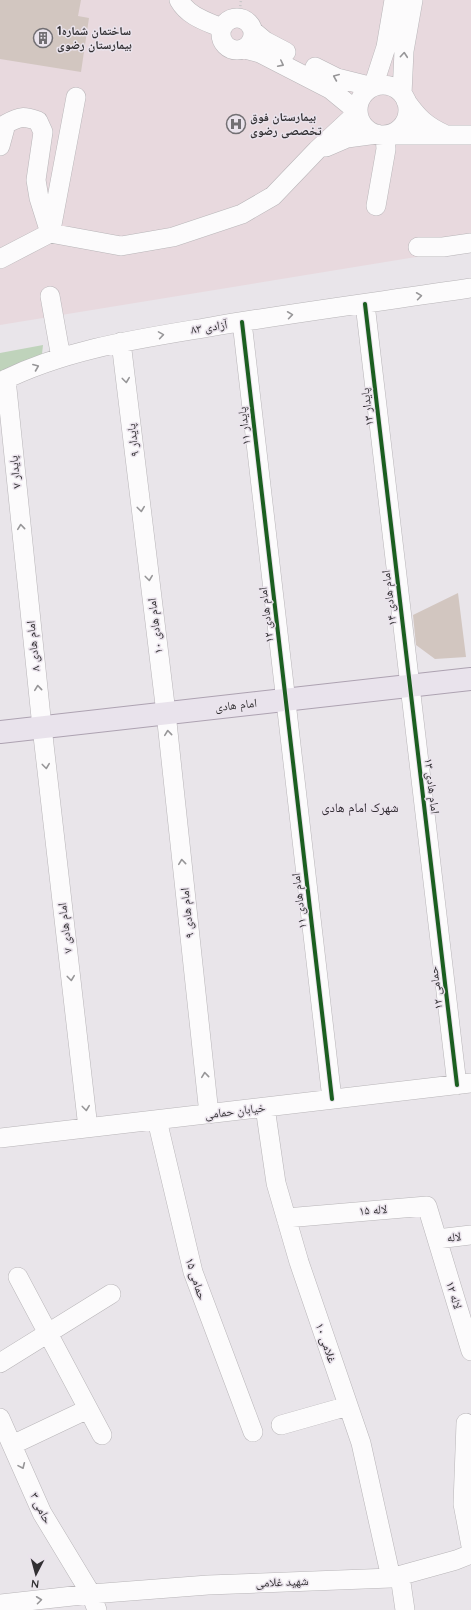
<svg xmlns="http://www.w3.org/2000/svg" width="471" height="1610" viewBox="0 0 471 1610" font-family="Quicksand,'Noto Naskh Arabic',sans-serif">
<style>
.medical{fill:#e8d9de}
.green{fill:#bfd3bb}
.building{fill:#d2c6c0}
.lines{fill:none;stroke-linecap:round;stroke-linejoin:round}
.minor-casing{stroke:#b8b5b8;stroke-width:20}
.major-casing{stroke:#ada2b1;stroke-width:24}
.path{stroke:#c7c6c7;stroke-width:2.5;stroke-dasharray:1 3;stroke-linecap:butt}
.minor{stroke:#fcfbfc;stroke-width:19}
.major{stroke:#e9e3ec;stroke-width:22}
.cycleway-casing{stroke:#eae3ec;stroke-width:6}
.cycleway{stroke:#1b5e20;stroke-width:4}
.oneway{stroke:#979698}
.labels{text-anchor:middle;stroke-width:3;stroke-linejoin:round;paint-order:stroke}
.poi-label{font-size:12px;font-weight:bold;fill:#323033;stroke:#eae3ec;text-anchor:start}
.street-label{font-size:12px;fill:#323033;stroke:#eae3ec}
.neighbourhood-label{font-size:13px;fill:#322d33;stroke:#eae3ec}
</style>
<rect width="100%" height="100%" fill="#e9e5ea"/>
<path class="medical" d="M0,0h471v248l-471,77z"/>
<path class="green" d="M43,345l-1,9 -42,21v-22z"/>
<path class="building" d="M0,0h81l-3,16 11,2 -8,54 -81,-13z
M458,593l8,64 -31,2 -19,-14 -3,-30z"/>
<g class="lines">
<g class="minor-casing">
<path id="minor" d="M179,0c9,16 26,21 43,28
M221 34a16 16 0 1 1 32 0a16 16 0 1 1-32 0Z
M253,31l12,10 21,11
M315,67l22,11 36,9 13,-40 8,-47
M358 110a25 25 0 1 1 50 0a25 25 0 1 1-50 0Z
M402,94l2,-43 9,-51
M406,101c12,17 20,25 40,34
M0,146l6,-22c14,-8 18,-8 32,-3l5,11 -7,48 3,18 11,35
M326,147l21,-9 30,-4
M376,206l10,-57 -1,-14h86
M51,230l25,-133
M418,247h25l28,-4
M0,259l50,-26 71,13 52,-9 69,-23 31,-18 44,-46 41,-38 -28,-23 -70,-36 -15,-4
M50,296l11,62
M365,304l92,781
M242,322l90,777
M121,342l45,371 43,401
M6,379l36,348 46,401
M0,382c66,-33 138,-43 210,-55 87,-15 174,-26 261,-39
M265,1107l11,76 23,79 62,181 30,135
M157,1120l36,152 60,160
M0,1138l471,-55
M286,1218l141,-12 44,145
M437,1239l34,-4
M18,1277l84,158
M0,1363l111,-69
M0,1418l42,95 49,81 6,16
M466,1423l-3,81 8,42
M281,1425l67,-19
M12,1445l76,-36
M400,1576l5,34
M0,1604l91,-10 117,-9 183,-7 65,-18 15,-6"/>
</g>
<g class="major-casing">
<path id="major" d="M0,732l471,-53"/>
</g>
<path class="path" d="M239,18l2,-18"/>
<use href="#minor" class="minor"/>
<use href="#major" class="major"/>
<g class="cycleway-casing">
<path id="cycleway" d="M365,304l92,781
M242,322l90,777"/>
</g>
<use href="#cycleway" class="cycleway"/>
</g>
<defs><path id="oneway-chevron" d="M-2-3.5L2.5 0L-2 3.5" fill="none" stroke-width="1.6" stroke-linecap="round" stroke-linejoin="round"/></defs>
<g class="oneway">
<use href="#oneway-chevron" transform="translate(404 55) rotate(-85)"/>
<use href="#oneway-chevron" transform="translate(281 64) rotate(27)"/>
<use href="#oneway-chevron" transform="translate(336 77) rotate(-157)"/>
<use href="#oneway-chevron" transform="translate(419 296) rotate(-8)"/>
<use href="#oneway-chevron" transform="translate(290 315) rotate(-8)"/>
<use href="#oneway-chevron" transform="translate(161 335) rotate(-9)"/>
<use href="#oneway-chevron" transform="translate(36 367) rotate(-22)"/>
<use href="#oneway-chevron" transform="translate(126 380) rotate(83)"/>
<use href="#oneway-chevron" transform="translate(141 509) rotate(83)"/>
<use href="#oneway-chevron" transform="translate(21 527) rotate(-96)"/>
<use href="#oneway-chevron" transform="translate(149 578) rotate(83)"/>
<use href="#oneway-chevron" transform="translate(38 688) rotate(-96)"/>
<use href="#oneway-chevron" transform="translate(168 733) rotate(-96)"/>
<use href="#oneway-chevron" transform="translate(46 766) rotate(83)"/>
<use href="#oneway-chevron" transform="translate(182 862) rotate(-96)"/>
<use href="#oneway-chevron" transform="translate(71 978) rotate(83)"/>
<use href="#oneway-chevron" transform="translate(205 1075) rotate(-96)"/>
<use href="#oneway-chevron" transform="translate(86 1108) rotate(83)"/>
<use href="#oneway-chevron" transform="translate(22 1466) rotate(66)"/>
<use href="#oneway-chevron" transform="translate(39 1600) rotate(-7)"/>
</g>
<defs>
<g id="building-ring" transform="scale(1)"><circle r="9.5" fill="#eae3ec" stroke="#726f73" stroke-width="1.5"/><path d="M-4-6H4V6H1V3H-1V6H-4ZM-2.5-4.3h1.7v1.8h-1.7ZM.8-4.3h1.7v1.8H.8ZM-2.5-1h1.7V.8h-1.7ZM.8-1h1.7V.8H.8Z" fill="#726f73"/></g>
<g id="hospital-ring" transform="scale(1)"><circle r="9.5" fill="#eae3ec" stroke="#726f73" stroke-width="1.5"/><path d="M-5-5h3v3.5h4V-5h3V5h-3V1.5h-4V5h-3Z" fill="#726f73"/></g>
</defs>
<g fill-rule="evenodd">
<use href="#building-ring" x="43" y="38"/>
<use href="#hospital-ring" x="236" y="124"/>
</g>
<g class="labels">
<g class="poi-label">
<text x="57" y="35">ساختمان شماره1<tspan x="57" dy="14">بیمارستان رضوی</tspan></text>
<text x="250" y="121">بیمارستان فوق<tspan x="250" dy="14">تخصصی رضوی</tspan></text>
</g>
<g class="street-label">
<text transform="translate(209 327) rotate(-9)" y="4">آزادی ۸۳</text>
<text transform="translate(367 407) rotate(-97)" y="4">پایدار ۱۳</text>
<text transform="translate(244 426) rotate(-97)" y="4">پایدار ۱۱</text>
<text transform="translate(133 440) rotate(-97)" y="4">پایدار ۹</text>
<text transform="translate(15 472) rotate(-96)" y="4">پایدار ۷</text>
<text transform="translate(389 598) rotate(-97)" y="4">امام هادی ۱۴</text>
<text transform="translate(266 615) rotate(-97)" y="4">امام هادی ۱۲</text>
<text transform="translate(155 626) rotate(-97)" y="4">امام هادی ۱۰</text>
<text transform="translate(33 646) rotate(-96)" y="4">امام هادی ۸</text>
<text transform="translate(236 705) rotate(-6)" y="4">امام هادی</text>
<text transform="translate(432 786) rotate(83)" y="4">امام هادی ۱۳</text>
<text transform="translate(299 901) rotate(-97)" y="4">امام هادی ۱۱</text>
<text transform="translate(187 913) rotate(-96)" y="4">امام هادی ۹</text>
<text transform="translate(65 928) rotate(-97)" y="4">امام هادی ۷</text>
<text transform="translate(436 988) rotate(-97)" y="4">حمامی ۱۲</text>
<text transform="translate(235 1111) rotate(-7)" y="4">خیابان حمامی</text>
<text transform="translate(373 1210) rotate(-4)" y="4">لاله ۱۵</text>
<text transform="translate(454 1237) rotate(-6)" y="4">لاله</text>
<text transform="translate(196 1279) rotate(72)" y="4">حمامی ۱۵</text>
<text transform="translate(454 1295) rotate(73)" y="4">لاله ۱۲</text>
<text transform="translate(326 1343) rotate(71)" y="4">غلامی ۱۰</text>
<text transform="translate(41 1508) rotate(63)" y="4">حامی ۳</text>
<text transform="translate(282 1582) rotate(-2)" y="4">شهید غلامی</text>
</g>
<g class="neighbourhood-label">
<text x="360" y="812">شهرک امام هادی</text>
</g>
</g>
<g transform="translate(36 1574) rotate(186)" stroke="#eae3ec" stroke-width="3" paint-order="stroke">
<path d="M0-3L7 15L0 10L-7 15Z" fill="#323033"/>
<text y="-6" font-size="11" font-weight="bold" text-anchor="middle" fill="#323033">N</text>
</g>
</svg>
